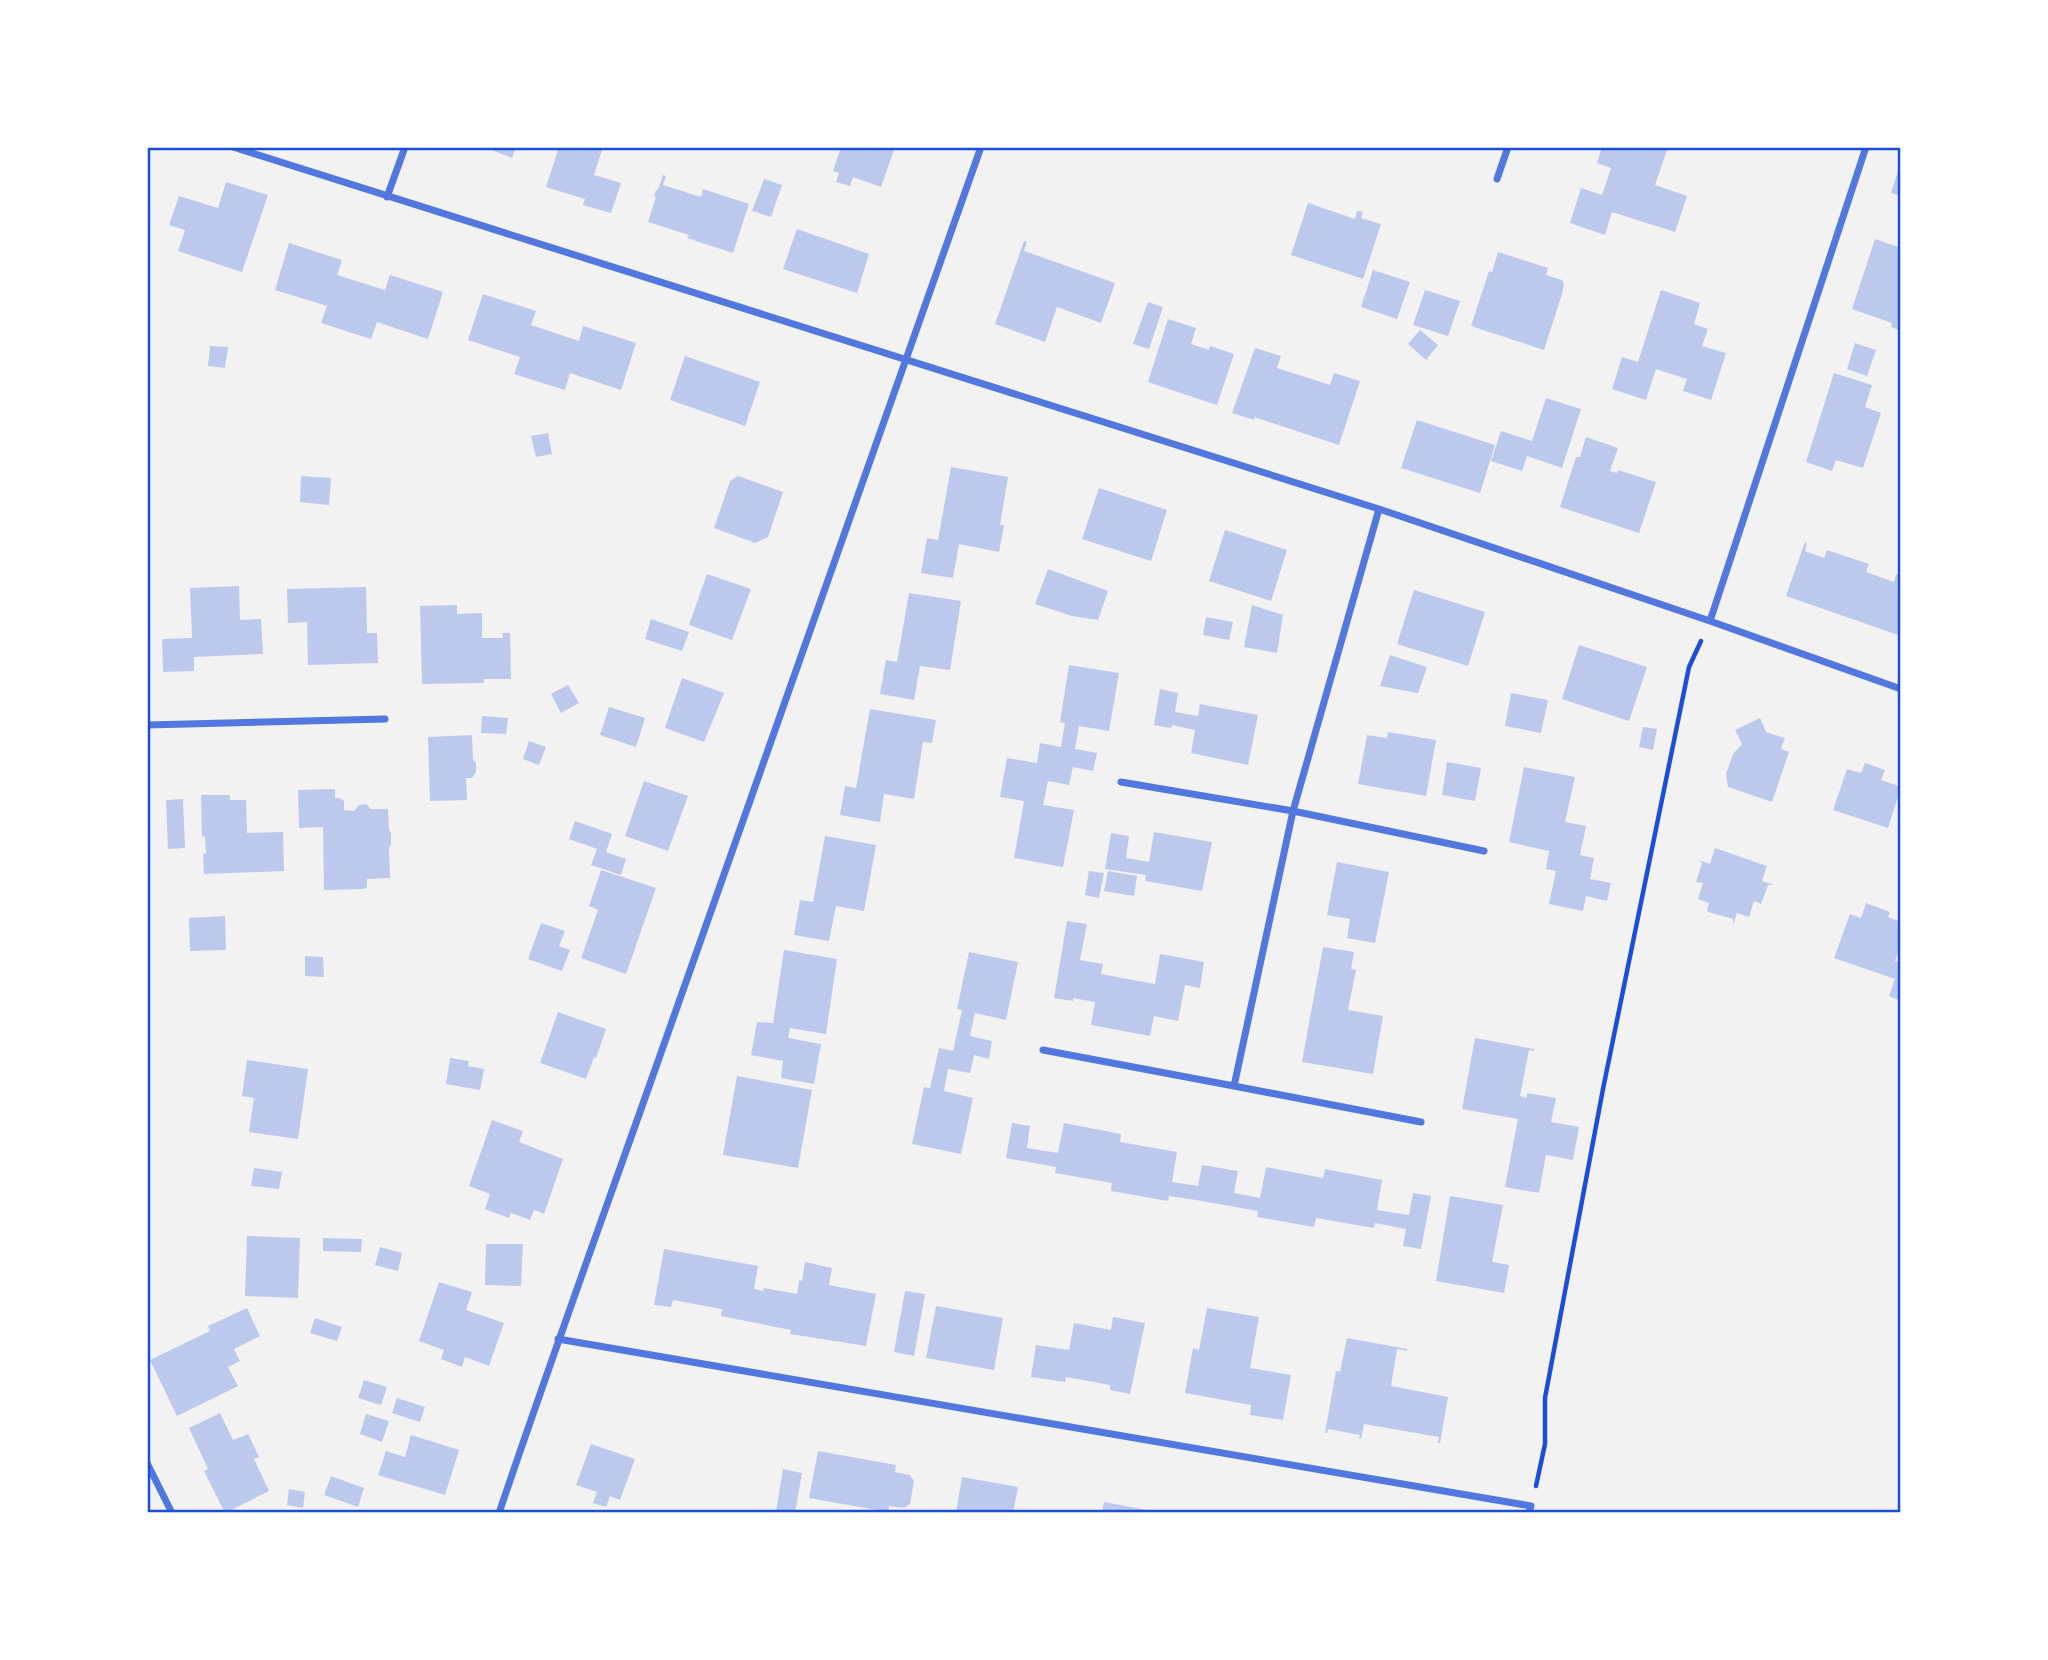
<svg xmlns="http://www.w3.org/2000/svg" width="2048" height="1660" viewBox="0 0 2048 1660" font-family="Raleway,sans-serif">
<style>
.building{fill:#bdc9ec}
.lines{fill:none;stroke-linecap:round;stroke-linejoin:round}
.path{stroke:#1d4ed8;stroke-width:4.5}
.minor{stroke:#5277de;stroke-width:7}
.neatline{fill:none;stroke:#1d4ed8;stroke-width:2.5}
</style>
<rect width="100%" height="100%" fill="#f2f2f2"/>
<path class="building" d="M484,147h32l-4,11z
M559,147h44l-9,28 27,8 -10,30 -28,-8 2,-6 -39,-12z
M841,147h54l-14,40 -28,-10 -3,9 -14,-4 3,-9 -6,-2z
M1602,147h56l9,3 -12,35 32,11 -12,36 -63,-20 -7,23 -35,-12 11,-35 21,7 9,-27 -14,-5z
M1900,164h1v32l-10,-3z
M663,175l3,1 -3,9 38,12 2,-8 46,15 -16,49 -46,-15 2,-3 -41,-13 8,-25 -2,-1 2,-6h2z
M764,179l18,6 -11,32 -19,-6z
M226,182l42,13 -26,77 -64,-21 7,-21 -16,-5 10,-29 39,12z
M1308,203l47,16 2,-8 6,1 -2,6 20,6 -18,55 -72,-24z
M797,229l72,25 -12,39 -74,-24z
M1875,239l26,9v83l-10,-4 1,-4 -40,-14z
M1024,241l3,1 -3,9 91,32 -14,40 -44,-16 -12,35 -50,-18z
M289,243l53,17 -5,15 48,15 5,-15 53,17 -15,47 -51,-17 -6,17 -50,-16 6,-17 -52,-16z
M1498,252l50,16 -2,7 16,5 2,5 -2,9 -18,56 -73,-24 18,-55 3,1z
M1373,270l37,12 -13,37 -36,-12z
M1425,290l35,11 -12,35 -35,-11z
M1661,290l39,13 -6,21 14,5 -6,17 24,7 -15,47 -28,-9 4,-12 -31,-10 -10,31 -34,-11 10,-32 16,5z
M483,294l53,17 -5,14 48,16 4,-15 53,17 -15,47 -51,-17 -5,17 -51,-16 6,-17 -52,-17z
M1148,302l15,5 -14,42 -16,-5z
M1168,319l28,9 -5,16 18,6 1,-4 24,8 -17,51 -69,-23z
M1420,330l18,15 -12,15 -18,-16z
M1855,343l21,7 -9,26 -20,-7z
M210,346l18,1 -3,21 -17,-2z
M1255,348l26,8 -4,12 53,17 4,-12 26,8 -21,64 -85,-28v3l-22,-7z
M685,356l75,26 -15,44 -75,-26z
M1834,373l38,12 -7,22 16,6 -18,55 -27,-8 -4,11 -26,-9z
M1546,398l35,11 -19,59 -35,-12 -5,15 -31,-10 10,-30 31,10z
M1417,420l78,25 -15,48 -79,-25z
M548,433l4,21 -16,3 -5,-21z
M1586,437l32,11 -8,23 7,2 1,-3 38,12 -17,51 -79,-26 16,-50h4z
M951,467l57,10 -8,48h4l-5,27 -40,-8 -6,34 -32,-5 6,-35 11,2z
M301,476l30,2 -2,27 -29,-3z
M738,476l45,16 -15,45 -13,6 -41,-15 16,-47z
M1099,488l68,22 -16,51 -69,-22z
M1225,530l62,20 -16,51 -62,-20z
M1805,542l2,1 -2,8 19,7 3,-8 42,14 -3,8 28,10 2,-8 5,2v60l-115,-40z
M1048,569l60,22 -10,29 -26,-4 -37,-12z
M707,574l44,15 -19,51 -43,-15z
M239,586l1,34 21,-1 2,35 -69,3v14l-31,1 -1,-33 30,-1 -2,-50z
M366,587l1,46h10l1,30 -70,2 -1,-43 -19,1 -1,-34z
M1414,590l71,22 -17,54 -71,-22z
M909,593l52,8 -11,69 -30,-4 -6,34 -34,-6 6,-34 11,2z
M457,605v9l25,-1v25h21l-1,-5h8l1,46h-27v4l-62,1 -2,-78z
M1252,605l31,10 -6,38 -33,-6z
M1206,617l27,5 -4,18 -26,-5z
M651,619l38,13 -7,19 -37,-12z
M1579,645l68,22 -18,54 -67,-22z
M1390,655l37,12 -9,26 -38,-7z
M1069,665l50,8 -10,58 -30,-5 -4,23 22,4 -4,18 -20,-4 -4,18 -21,-4 -5,24 31,5 -11,57 -49,-9 10,-57 -24,-4 7,-39 30,5 3,-20 21,4 4,-24 -5,-1z
M682,678l42,15 -20,49 -39,-14z
M568,685l11,18 -18,10 -10,-19z
M1160,689l18,4 -3,19 23,4 2,-12 58,11 -10,50 -57,-12 4,-23 -23,-5 -1,3 -17,-3z
M1511,693l37,7 -7,33 -36,-7z
M609,707l36,11 -9,29 -36,-12z
M870,709l66,11 -4,23 -9,-1 -9,57 -30,-5 -4,28 -40,-7 5,-29 11,2z
M482,716l26,2 -2,16 -25,-1z
M1760,718l6,14 19,6 -4,11 8,3 -17,50 -44,-15 -2,-13 7,-20 9,-10 -7,-14z
M1643,727l14,2 -4,21 -14,-3z
M1388,732l48,8 -10,56 -68,-12 9,-49 20,3z
M472,735l1,24 3,4v9l-4,6h-6l1,22 -37,1 -2,-64z
M529,741l17,6 -7,18 -16,-6z
M1447,762l34,6 -6,33 -33,-6z
M1865,763l20,7 -4,10 20,7 -13,41 -55,-18 14,-41 14,4z
M1524,767l51,10 -10,45 21,4 -6,29 14,3 -4,21 21,4 -4,18 -21,-5 -3,15 -34,-7 7,-33 -10,-2 3,-18 -40,-9z
M644,781l44,15 -20,55 -43,-15z
M335,789v9h5l4,3v9l10,1 5,-6 7,-1 5,5h17l1,20 2,4v12l-2,3 1,30 -23,1v8l-3,2 -40,1 -1,-63 -24,1 -1,-38z
M201,795h29v5h16l1,33 36,-1 1,39 -80,3 -1,-20 3,-1 -1,-17 -3,1z
M183,799l2,49 -17,1 -2,-49z
M575,821l37,13 -6,18 20,7 -5,16 -30,-10 6,-16 -28,-10z
M1154,832l58,10 -10,49 -57,-10 1,-6 -41,-6 6,-36 18,3 -3,22 23,4z
M825,836l51,9 -12,66 -28,-5 -7,35 -35,-6 6,-35 13,2z
M1715,848l52,18 -5,15 12,4h-6l-7,19 -7,-3 -5,16 -12,-4 -4,12v-6l-25,-7 -1,-2 2,-7 -11,-4 5,-16 -7,-1 6,-19 -4,-3 12,4z
M1337,862l52,10 -14,71 -28,-5 3,-19 -23,-4z
M601,870l55,18 -30,86 -45,-16 17,-48 -9,-4z
M1089,871l15,2 -5,25 -14,-3z
M1108,871l29,5 -3,20 -30,-5z
M1866,903l24,9 -2,5 13,5v22l-6,17 6,1v39l-12,-5 6,-17 -61,-21 16,-44 11,4z
M225,916l1,34 -36,1 -1,-33z
M1067,921l20,3 -7,36 23,4 -2,10 54,10 5,-30 44,8 -4,26 -15,-3 -7,36 -24,-5 -4,20 -59,-11 4,-23 -22,-4v3l-19,-3z
M541,923l24,8 -6,15 11,4 -8,21 -34,-12z
M1323,947l31,5 -3,17 5,1 -8,40 35,6 -10,58 -71,-12z
M784,950l53,9 -11,75 -36,-6 -2,10 33,6 -7,40 -33,-6 2,-17 -32,-6 6,-33 16,1z
M969,952l49,10 -12,58 -31,-7 -5,23 22,5 -3,18 -15,-4 -4,18 -22,-4 -4,22 29,7 -12,56 -49,-10 12,-57 6,1 9,-40 14,3 9,-41 -5,-1z
M305,956l18,1 1,20 -19,-1z
M558,1012l48,17 -10,29 -2,-1 -8,22 -46,-16z
M1475,1038l59,11v2l-5,-1 -9,46 7,2v-5l29,5 -5,24 28,5 -6,33 -27,-5 -7,38 -34,-6 13,-68 -56,-10z
M450,1058l19,3 -1,5 16,3 -4,21 -34,-6z
M247,1060l61,9 -10,70 -49,-7 5,-34 -12,-2z
M737,1076l75,14 -14,78 -75,-13z
M492,1120l31,11 -4,11 44,17 -19,55 -10,-4 -4,10 -19,-7 -2,5 -24,-9 5,-15 -21,-8z
M1012,1123l18,3 -3,22 31,5 6,-30 57,11 -1,8 57,10 -5,30 26,4 4,-21 36,6 -4,22 26,5 6,-31 57,11 2,-9 57,11 -5,30 32,5 4,-22 18,3 -10,53 -18,-3 3,-17 -31,-6 -1,5 -58,-10 -2,9 -57,-10 1,-6 -62,-11 -27,-4 -1,5 -57,-10 1,-8 -57,-10 1,-6 -50,-9z
M254,1168l28,4 -3,17 -28,-3z
M1450,1196l53,9 -11,57 17,3 -5,28 -68,-12z
M247,1236l53,2 -2,60 -53,-2z
M323,1238l39,1 -1,13 -38,-1z
M486,1244h37l-2,42 -36,-1z
M380,1247l22,6 -4,18 -23,-6z
M664,1249l94,17 -4,23 9,2 1,-3 33,6 2,-14 3,1 3,-19 27,6 -3,17 47,9 -10,52 -76,-12 1,-4 -70,-14 1,-7 -49,-9 -2,7 -17,-2z
M439,1282l33,10 -6,18 38,13 -15,43 -24,-9 -3,10 -21,-8 3,-9 -25,-9z
M905,1291l20,3 -11,62 -20,-4z
M936,1306l67,12 -9,52 -68,-12z
M247,1308l13,28 -26,13 6,12 -12,6 10,19 -61,30 -27,-56 60,-29 -2,-5z
M1207,1308l52,9 -9,51 41,7 -8,45 -33,-5 1,-10 -66,-12 8,-45 6,2z
M1113,1317l32,6 -15,71 -20,-4v-5l-44,-8 -1,5 -34,-5 5,-32 33,5 5,-27 37,7z
M315,1318l27,9 -5,14 -27,-8z
M1347,1338l60,11v2l-10,-2 -6,37 57,11 -8,46h-2l1,-6 -75,-13 -3,15h-2l1,-4 -32,-6 -1,4h-2l11,-62 4,1z
M364,1380l23,7 -6,18 -23,-7z
M397,1398l28,9 -5,15 -28,-9z
M220,1413l13,27 15,-6 11,23 -5,2 15,32 -44,22 -21,-42 4,-2 -19,-41z
M366,1414l23,7 -7,21 -22,-8z
M411,1435l48,15 -14,45 -67,-20 8,-24 19,6z
M591,1444l44,15 -15,41 -10,-4 -4,11 -13,-4 4,-11 -21,-7z
M818,1451l78,14 -1,7 15,3 4,6 -4,23 -6,4 -15,-2 -1,6 -79,-14z
M783,1469l19,4 -7,40 -19,-2z
M331,1476l33,12 -6,19 -34,-12z
M962,1477l56,10 -5,26h-57z
M289,1489l16,3 -2,16 -16,-3z
M1104,1502l54,10v1h-56z"/>
<g class="lines">
<path class="path" d="M1536,1486l9,-42v-46l58,-309 86,-422 12,-26"/>
<path class="minor" d="M233,147l1146,362 331,112 191,68
M1497,179l11,-32
M387,197l18,-50
M1379,509l-86,302 -59,275 187,36
M1710,621l156,-474
M147,725l238,-6
M1121,782l172,29 191,40
M1043,1050l191,36
M558,1339l973,167 -2,7
M147,1463l25,50
M499,1513c49,-145 101,-288 152,-432 111,-311 222,-622 330,-934"/>
</g>
<rect width="2048" height="1660" fill="none" stroke="#ffffff" stroke-width="298"/>
<rect x="149" y="149" width="1750" height="1362" class="neatline"/>
</svg>
